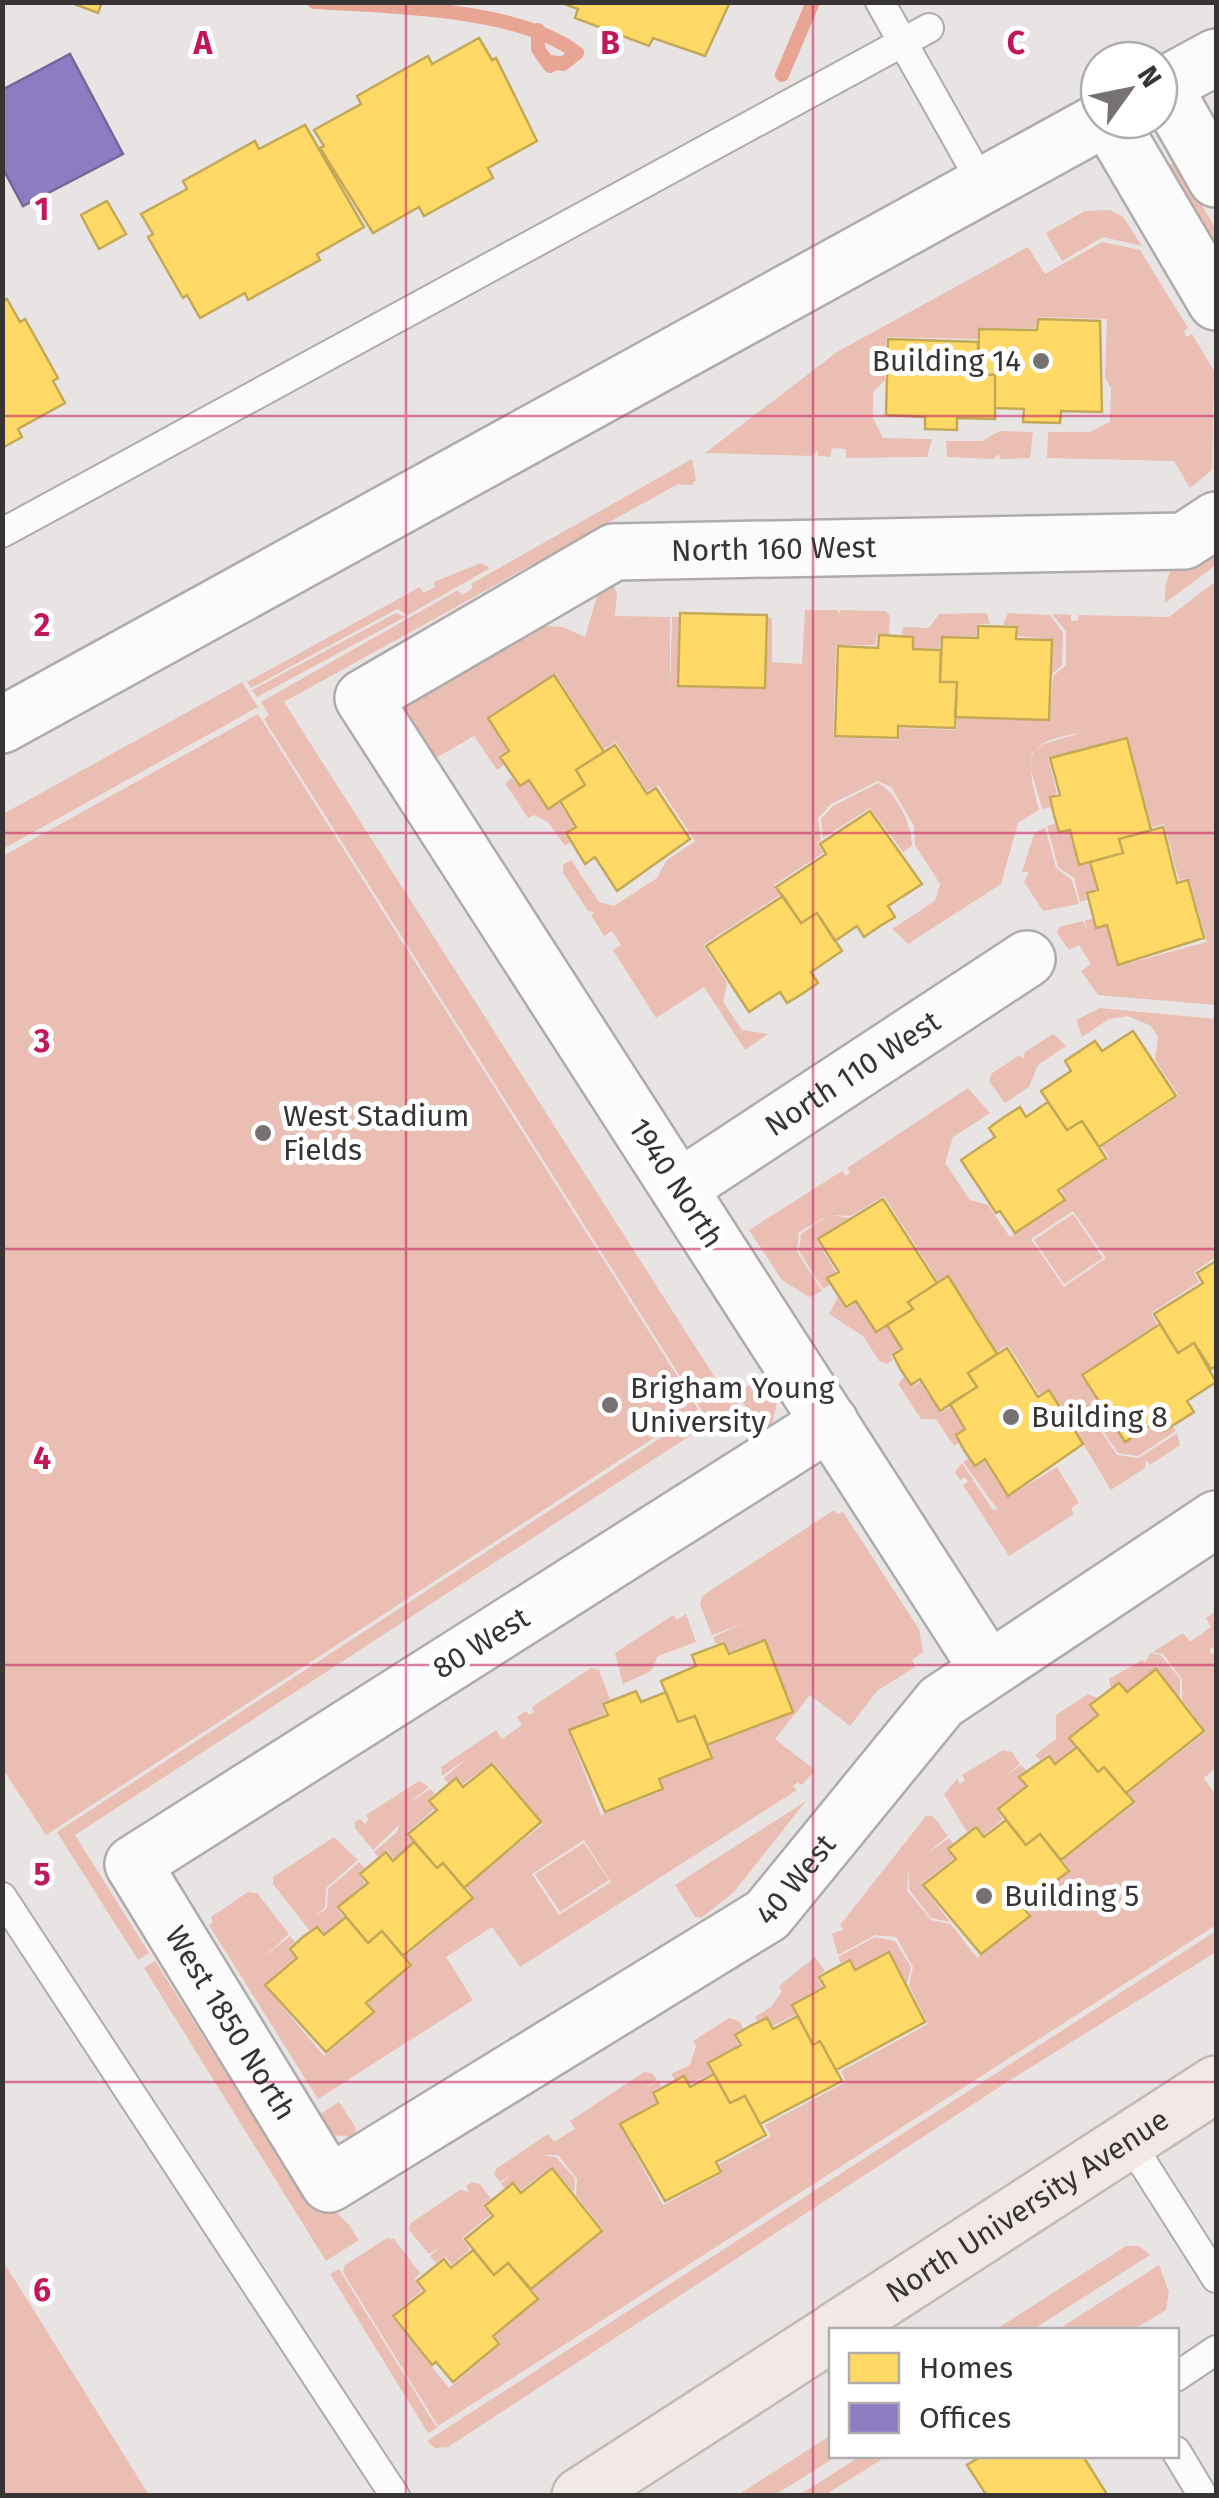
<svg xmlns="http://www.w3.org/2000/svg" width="1219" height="2498" viewBox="0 0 1219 2498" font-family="'Fira Sans',sans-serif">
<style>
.green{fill:#eabeb2;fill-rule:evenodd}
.homes{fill:#ffd966;stroke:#c3a857;stroke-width:2.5}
.offices{fill:#8e7cc3;stroke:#746698;stroke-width:2.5}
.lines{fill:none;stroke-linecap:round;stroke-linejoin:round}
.stream{stroke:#e9a594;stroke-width:14}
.lane-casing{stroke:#afabab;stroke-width:32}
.street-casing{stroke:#afabab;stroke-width:60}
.secondary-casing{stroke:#afabab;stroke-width:60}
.highway-casing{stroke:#c4b9b7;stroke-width:60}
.lane{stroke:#fcfbfb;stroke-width:28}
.street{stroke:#fcfbfb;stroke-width:55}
.secondary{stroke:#fcfbfb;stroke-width:55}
.highway{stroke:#f2e9e7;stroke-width:55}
.grid{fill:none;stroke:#c2185b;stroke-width:2.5;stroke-opacity:0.55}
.poi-dot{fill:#757271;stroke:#fff;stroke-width:4}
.labels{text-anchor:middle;stroke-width:10;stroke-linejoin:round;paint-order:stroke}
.poi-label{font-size:30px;fill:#373433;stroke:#fff;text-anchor:start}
.street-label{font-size:30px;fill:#373433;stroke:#fff}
.grid-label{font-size:32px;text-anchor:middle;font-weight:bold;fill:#c2185b;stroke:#fff;stroke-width:10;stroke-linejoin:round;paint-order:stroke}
</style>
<rect width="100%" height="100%" fill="#e9e4e4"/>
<path class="green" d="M1171,164l7,2 38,63v38l-54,-98z
M1110,210l13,7 19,29 -39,-9 -41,24 -16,-28 39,-22z
M1102,242l38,8 48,78 -4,3 2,6 6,-3 22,37 -2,99 -22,18 -16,-27 -127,-3 1,-26h42l20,-10 1,-34 -6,-10 2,-59 -70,-2 -2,11h-57l-1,11 -91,-2 -1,43 -12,12v26l10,20 49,1 -5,18 -81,1v-9l-14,-1 -2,9 -12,-1v-6l-6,6 -107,-3 132,-101 191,-105 17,27z
M1000,431l33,1 -3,26 -30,1 -1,-6 -5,6 -47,-2 -1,-16h36z
M692,459l4,21 -4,5 -14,-1 -394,218 444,696 32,-19 11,2 7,15 -6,32 -7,3 -23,-29 -667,433 74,118 -11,7 -81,-128 645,-421 -438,-692 5,-4 -8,-13 197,-112 4,5 11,-7 -2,-4z
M1216,550v15l-51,38c-1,-43 15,-39 51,-53z
M481,563l9,5 -82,47 -11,-6 -146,79 -4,-6 173,-95 3,6 12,-6 -1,-5z
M1216,581v424l-118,-10 -17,-24 10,-7 -12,-19 -10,5 -12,-17 2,-6 24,-6 3,7 -1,-8 8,-1 3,9 11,-2 11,40 89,-24 -18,-64 -10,2 -15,-56 -12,3 -24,-90 -80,20 9,37 -8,3 2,10 -9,2 -12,-43 2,-13 11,-9 38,-11c-60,8 -55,26 -42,77l-21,13 -17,61 -93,60 -16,-15 43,-28 5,-17 -25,-39 -1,-19 -23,-39 -13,-6 -47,23 -13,14 3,22 -4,3 6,10 -49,32 6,10 -77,50 24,38 -4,19 19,28 26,4 -23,16 -41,-63 -48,31 -43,-68 8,-5 -9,-14 -8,5 -13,-21 4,-3 -7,-1 -25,-38v-8l8,-5 28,42 15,4 43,-28 9,-17 29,-20 -37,-56 -11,6 -31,-49 -12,7 -49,-76 -68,44 20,33 -9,6 6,9 -7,5 -23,-34 -40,23 -31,-40v-13l130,-81 30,2 22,10 14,-47 6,-5h8l4,8 -2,23 55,1v76l2,-76h7l-1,69 88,3 2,-71h4v44l30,2 3,-54h33v4l3,-4 44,1 5,5 -1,18h-12l-2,11h-39l-3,92 66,3 1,-12 57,2v-13l93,4 3,-45 13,-11v-34l-14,-17 19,1v6h7v-6l91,2z
M396,613l9,4 -148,80 -5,-7z
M987,613l3,11h-13l-1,12h-35l-2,12h-25v-12l-12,-1 1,-8 26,1 10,-14z
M1008,613l42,2 13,18 -1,32 -11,10 1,-36 -35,-3v-11h-14z
M242,682l16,25 -255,142v-35z
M258,714l440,695 -652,426 -44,-67 1,-912z
M512,778l8,9 9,-6 19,28 11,-6 15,23 -10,7 6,9 -5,4 -17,-24 -14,-7 -6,3 -23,-35z
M878,783c19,10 34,42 34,63l-9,6 -33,-44 -47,30 -2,-19 12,-13z
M1055,824l3,9 11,-2 9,35 12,-2 7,25 -11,4 1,7 -7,2 -6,-24 -16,-11 -11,-41z
M1045,827l11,41 16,12 7,24 -36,7 -19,-29 5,-10h-7l12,-38z
M1100,1008l116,11v238l-22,15 5,10 -48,31 6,11 -77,51 24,37 -4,18 17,25 22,3 38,-25 3,12 -30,20 -4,-5 -1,8 -34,22 -61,-101 -11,5 -31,-49 -12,7 -47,-76 -11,5 -54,-85 -33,20 -19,-1 18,3 -34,21 20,33 -10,6 4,7 -7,4 -24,-38 2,-17 28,-19 -30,17 -2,20 25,39 -13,6 -27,-17 -33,-50 93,-59 4,5 4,-3 -3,-5 121,-80 22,25 -37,24 -8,26 25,37 18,5 22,32 56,-38 -5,-10 48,-32 -7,-10 77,-51 -24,-36 3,-23 -7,-11 -23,-10 -19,3 -27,18 -6,-17zM1073,1211l33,47 -42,29 -33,-48z
M1053,1034l13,12 -28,19 -9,22 -24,16 -16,-22 2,-7 28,-19 4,4 2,-7z
M1073,1214l30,44 -39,26 -30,-44z
M838,1297l8,12 10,-6 20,30 11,-6 13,21 -10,7 3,5 -6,4 -8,-3 -16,-25 -34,-22z
M904,1377l7,10 9,-5 20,31 11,-6 13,21 -10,7 5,8 -5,3 -18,-27h-15l-23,-35z
M1106,1412l19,30 32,-20 6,10 9,-6 4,5 -38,25 -20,-3 -16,-24z
M969,1458l6,9 9,-6 24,36 49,-30 22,36 -8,5 3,6 -65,42 -46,-71 5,-3 -3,-5 -5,3 -5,-8 7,-9 30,46 6,1 -35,-48z
M834,1510l3,4 6,-2 76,117 4,23 -11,8 3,7 -38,24 -27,35 -40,-31 -35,44 40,31 -13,15 -5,-3 -4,5 4,3 -277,177 -28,-40 -46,30 27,43 -155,99 -109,-174 4,-3 -2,-5 37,-25 9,1 32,41 -26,24 27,-22 5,6 -7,6 7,9 -31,28 60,71 51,-43 -7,-10 45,-38 -7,-9 69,-58 -9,-12 77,-62 -50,-62 -30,22 -7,-7 -8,6 -4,-5 26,-22 -28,20 -1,-9 55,-37 6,9 20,-14 -5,-8 9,-6 3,4 5,-3 -2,-5 59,-39 8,2 11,29 -9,4 4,11 -37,16 33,85 62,-24 -3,-11 53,-21 -4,-13 84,-33 -28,-74 -36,13 -4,-11 -9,3 -3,-7 32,-14 -33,12 -12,-30 2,-9zM584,1840l27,42 -52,33 -27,-41z
M1216,1611v35l-6,3 1,5 5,-1v115l-12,10 12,18v129l-778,501 -95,-154 2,-7 42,-27 7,1 26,34 -6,7 8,10 -31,26 58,72 52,-44 -7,-9 45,-36 -7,-10 72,-58 -28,-36 1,-16 -19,-24h-17l15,2 19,22 -1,14 -22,-27 -31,24 -7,-8 -10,6 -3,-5 12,-10 -13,9 -6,-8 2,-5 52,-35 6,8 21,-13 -5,-8 74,-49 8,1 5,7 -15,9 17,-8 2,6 -10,6 5,9 -37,22 44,81 60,-32 -4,-9 52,-28 -6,-11 81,-43 -5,-11 87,-47 -19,-38 4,-19 -17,-30 -21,-2 -37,20 -6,-21 12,-5 -4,-4 86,-109h7l15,20 -24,20 25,-18 4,5 -7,6 8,9 -33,26 29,38 -19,-4 -22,-29v-22l-2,24 24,29 20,4 26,34 54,-43 -6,-10 45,-35 -7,-10 73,-57 -8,-10 78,-61 -24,-33v-20l-19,-25 -10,-2 30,-19 7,9 21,-15 -5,-9z
M686,1614l10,28 -38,14 -7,15 -28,13 -8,-31 58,-38 4,5z
M1151,1653l10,2 19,24v19l-24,-30 -29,23 -8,-9 -8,6 -2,-9 33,-19 3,2z
M1088,1694l9,4 -8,7 7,10 -28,22 7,9 -19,16 -8,-8 -8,6 -5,-5 21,-16v-24z
M1003,1750l9,2 8,12 -15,12 16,-11 5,5 -8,7 7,9 -29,23 7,10 -20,16 -7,-10 -9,7 -23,-38 13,-15 3,5 5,-4 -3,-5z
M419,1781l10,6 -21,17 22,-15 5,5 -8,7 7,8 -28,24 7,9 -19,17 -7,-9 -9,7 -4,-5 23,-20 2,-7 -26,25 -18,-22v-6l5,-3 5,5 4,-4 -3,-5z
M806,1801l-72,91 -33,26 -6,-1 -20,-32z
M334,1837l24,23 -32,28 -1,19 -10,10 12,-9 1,-19 31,-27 6,6 -7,6 7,9 -28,25 7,10 -19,16 -8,-9 -7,6 -37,-47v-7z
M584,1843l25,37 -49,32 -25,-38z
M1216,1931v21l-212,132 -556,363 -13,1 -8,-7z
M875,1937l20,4 16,26 -4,17 -18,-33 -33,17 -6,-10 -9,5 -3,-6z
M815,1957l10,14 -8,5 5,11 -31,17 4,11 -22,11 -6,-9 -9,4 -3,-4 16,-10 11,-16 -3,-5z
M155,1961l155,244c27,2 35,13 49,35l-33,21 -182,-293z
M729,2018l10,3 5,8 -10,5 4,11 -31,18 5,10 -23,12 -5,-9 -9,4 -4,-6 19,-9 6,-19 -3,-5z
M339,2102l17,26 -3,9 -20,-2 -19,-17z
M472,2182l8,2 11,15 -8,7 7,9 -28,23 8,11 -18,16 -7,-9 -9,7 -6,-7 10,-9 -11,7 -20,-24 2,-7 49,-33 9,2 -3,-6z
M1126,2246h13l11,9 -118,75h-37z
M3,2261l146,234h-146z
M1159,2265l10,27 -3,18 -33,20h-76z
M339,2269l98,159 -9,5 -98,-159z
M831,2435l1,21h5l-62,39h-37z
M861,2456h26l-62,39h-26z"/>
<path class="homes" d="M69,2h33l-4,11z
M559,2h171l-25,54 -52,-18 -4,8 -74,-28 3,-9z
M479,38l13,22 4,-2 41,83 -49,27 5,10 -69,38 -5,-9 -46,26 -53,-85 4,-2 -10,-16 47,-26 -4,-8 71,-40 4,8z
M305,125l59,102 -47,27 3,6 -72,40 -3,-7 -45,25 -13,-23 -4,3 -35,-61 5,-3 -12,-20 46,-25 -4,-8 72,-40 4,8z
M107,201l19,33 -27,15 -18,-34z
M7,299l13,23 5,-3 33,59 -5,3 12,22 -47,26 4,8 -20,11v-146z
M1038,319l62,2 2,91 -41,-1 -1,12 -37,-1 1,-13 -29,-1v-33l-17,-1 1,-45 58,1z
M888,339l90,3v32l17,1v44l-38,-1v12l-32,-1v-12l-39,-2z
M680,613l87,2 -2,73 -87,-2z
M978,626l39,1 -1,12 36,1 -3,80 -94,-3 2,-35h-17l2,-45 36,1z
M879,635l34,2v12l28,1 -1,32h17l-2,46 -57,-2v12l-63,-2 3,-90 40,2z
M554,675l50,77 -28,18 9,15 -37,24 -19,-29 -9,6 -20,-29 9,-6 -21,-33z
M1127,738l24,92 -32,9 4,14 -44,12 -9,-35 -11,2 -5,-17 -4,-18 10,-2 -10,-37z
M615,745l32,49 9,-6 34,51 -73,52 -22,-34 -10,7 -19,-31 10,-6 -16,-26 25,-16 -9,-15z
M870,811l52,73 -34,22 7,11 -15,9 -16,11 -7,-11 -22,15 -18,-28 -16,10 -25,-36 50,-33 -6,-10z
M1163,827l14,56 11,-3 16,58 -86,27 -11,-40 -11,3 -9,-35 11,-3 -8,-28 33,-9 -4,-14z
M783,896l18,27 16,-10 25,38 -31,21 7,11 -16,11 -15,9 -7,-11 -31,20 -43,-66z
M1133,1031l43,65 -77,51 -17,-26 -15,9 -26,-39 30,-20 -6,-10 30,-20 7,10z
M1048,1102l19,28 15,-9 24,37 -48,32 7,10 -50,33 -15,-22 -4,2 -35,-53 34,-23 -6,-9 15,-11 16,-10 6,10z
M883,1199l54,84 -29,19 5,7 -37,23 -20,-31 -10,6 -19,-29 12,-6 -21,-33z
M1216,1261v105l-5,3 -17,-26 -16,10 -24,-39 49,-31 -6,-10z
M948,1276l49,78 -29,19 9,14 -37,24 -20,-32 -9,6 -10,-15 -8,-15 9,-6 -15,-24 26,-16 -5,-7z
M1160,1324l18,29 16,-10 22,39 -29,19 7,11 -30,19 -7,-10 -32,21 -43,-67z
M1007,1348l31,49 11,-7 34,54 -75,52 -23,-37 -10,7 -11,-16 -8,-15 9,-6 -15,-25 27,-17 -9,-14z
M765,1640l28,72 -86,33 -12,-29 -17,6 -17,-41 35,-15 -4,-11 32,-12 5,11z
M1156,1669l48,62 -78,62 -22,-26 -6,5 -29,-34 29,-23 -8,-10 29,-22 8,9z
M636,1691l5,11 25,-10 12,30 17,-6 17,42 -53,21 4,10 -58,23 -36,-82 39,-15 -5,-11z
M1077,1747l21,25 6,-5 30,35 -73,58 -21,-26 -14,11 -28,-36 29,-23 -8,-9 30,-21 6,8z
M492,1764l49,58 -77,66 -21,-25 -6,5 -29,-34 29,-24 -8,-9 27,-23 7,9z
M1006,1820l20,25 14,-11 29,37 -47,35 8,10 -49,38 -58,-69 33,-26 -8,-10 28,-22 8,10z
M414,1842l23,26 6,-5 30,35 -70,58 -21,-25 -14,12 -30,-36 30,-24 -8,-9 26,-22 7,9z
M346,1917l22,26 14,-12 29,34 -45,38 8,9 -48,40 -61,-67 32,-27 -7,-9 13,-12 14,-10 7,8z
M889,1952l36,70 -89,48 -16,-29 -7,4 -21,-40 33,-18 -6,-10 31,-17 5,10z
M798,2016l15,29 7,-4 22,40 -82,43 -15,-28 -15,7 -22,-40 33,-18 -6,-10 15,-9 17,-8 6,11z
M714,2074l16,29 15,-7 21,39 -50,27 5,10 -56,29 -45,-77 38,-21 -5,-10 31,-17 6,11z
M552,2168l50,63 -71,58 -23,-26 -14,12 -29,-36 28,-23 -8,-10 28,-23 8,10z
M473,2250l21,25 14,-12 30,36 -45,37 6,8 -46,38 -17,-20 -4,3 -39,-49 32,-25 -8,-10 27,-22 7,9z
M982,2456h101l25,40h-121l-20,-31z"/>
<path class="offices" d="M70,54l53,100 -100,52 -21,-39v-77z"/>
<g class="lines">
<path class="stream" d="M314,2c76,5 202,5 263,51l-14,11 -12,-2
M538,30v19l12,17
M782,75l31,-73"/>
<g class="lane-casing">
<path id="lane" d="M880,2l103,183
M2,533l927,-505
M2,1897l393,599
M1129,2141l87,137
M1176,2377l40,-27
M1176,2451l27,45"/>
</g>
<g class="street-casing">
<g id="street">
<path d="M1163,86l53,93"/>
<path d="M1109,120l107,182"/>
<path id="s1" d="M679,1188l348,-229"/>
<path id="s2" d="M830,1422l-697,442 196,320 438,-269 174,-213 275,-183"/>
<path id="s3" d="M988,1669l-625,-971 251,-146 570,-11 32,-21"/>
</g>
</g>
<g class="secondary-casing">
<path id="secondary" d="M1159,88l57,-31
M2,725l1100,-605"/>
</g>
<g class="highway-casing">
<g id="highway">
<path id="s4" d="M836,2330l380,-246"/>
<path d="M580,2496l252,-163"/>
</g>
</g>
<use href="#lane" class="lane"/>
<use href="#street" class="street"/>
<use href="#secondary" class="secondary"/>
<use href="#highway" class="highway"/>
</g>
<path class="grid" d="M406,2v2494M813,2v2494M2,416h1214M2,833h1214M2,1249h1214M2,1665h1214M2,2082h1214"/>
<g class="poi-dot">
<circle cx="1041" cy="361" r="10"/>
<circle cx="263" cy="1133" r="10"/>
<circle cx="610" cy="1405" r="10"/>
<circle cx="1011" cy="1417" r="10"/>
<circle cx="984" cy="1896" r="10"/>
</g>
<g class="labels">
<g class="poi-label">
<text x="1021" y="371" text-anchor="end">Building 14</text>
<text x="283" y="1126">West Stadium<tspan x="283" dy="34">Fields</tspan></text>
<text x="630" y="1398">Brigham Young<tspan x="630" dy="34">University</tspan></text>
<text x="1031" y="1427">Building 8</text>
<text x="1004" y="1906">Building 5</text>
</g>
<g class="street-label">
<text dy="10" stroke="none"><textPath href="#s3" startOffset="1605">North 160 West</textPath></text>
<text dy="10" stroke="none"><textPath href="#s1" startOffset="208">North 110 West</textPath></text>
<text transform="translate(676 1183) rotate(57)" y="10">1940 North</text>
<text transform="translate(481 1643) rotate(-32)" y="10">80 West</text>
<text dy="10" stroke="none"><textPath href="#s2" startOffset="1760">40 West</textPath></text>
<text dy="10" stroke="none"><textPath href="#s2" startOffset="1012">West 1850 North</textPath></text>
<text dy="10" stroke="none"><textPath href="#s4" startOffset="228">North University Avenue</textPath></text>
</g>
</g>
<g class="grid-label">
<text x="203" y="54">A</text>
<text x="610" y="54">B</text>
<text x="1016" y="54">C</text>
<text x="42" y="220">1</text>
<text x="42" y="636">2</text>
<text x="42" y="1052">3</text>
<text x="42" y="1469">4</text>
<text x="42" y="1885">5</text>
<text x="42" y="2301">6</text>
</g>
<rect width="1219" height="2498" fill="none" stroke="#373433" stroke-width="10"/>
<rect x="829" y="2328" width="350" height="130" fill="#ffffff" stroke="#afaead" stroke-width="2.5"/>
<rect x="849" y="2353" width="50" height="30" fill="#ffd966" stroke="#afaead" stroke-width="2.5"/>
<text x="919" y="2378" font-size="30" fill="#373433">Homes</text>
<rect x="849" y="2403" width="50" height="30" fill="#8e7cc3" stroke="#afaead" stroke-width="2.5"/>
<text x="919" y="2428" font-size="30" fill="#373433">Offices</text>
<g transform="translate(1129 90) rotate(57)"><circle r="48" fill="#ffffff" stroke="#afaead" stroke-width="2.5"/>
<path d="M0-8L18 38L0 25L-18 38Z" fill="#757271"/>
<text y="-15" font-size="28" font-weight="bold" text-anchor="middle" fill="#373433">N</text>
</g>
</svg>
